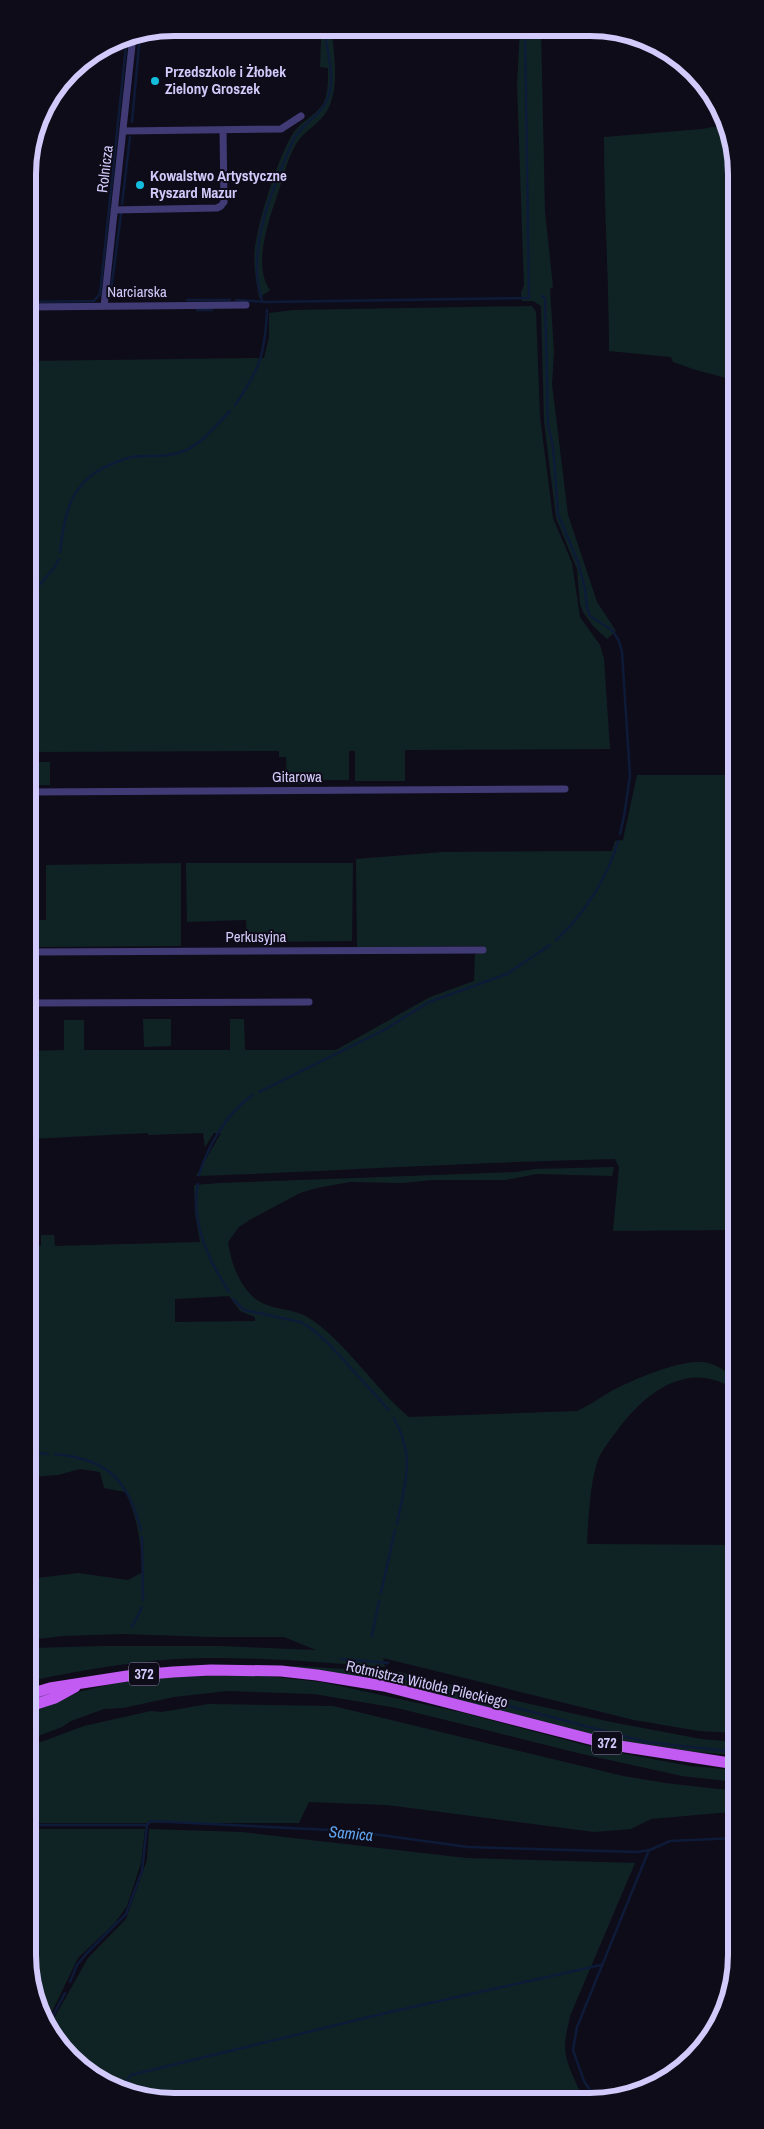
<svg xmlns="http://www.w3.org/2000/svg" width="764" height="2129" viewBox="0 0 764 2129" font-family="'Archivo Narrow',sans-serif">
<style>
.green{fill:#102324;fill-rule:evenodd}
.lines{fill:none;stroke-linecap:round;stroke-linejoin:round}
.stream{stroke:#0e1b38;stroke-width:2.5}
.street{stroke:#413b75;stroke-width:7}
.primary{stroke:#c25bf1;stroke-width:11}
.poi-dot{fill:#13bdde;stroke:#0f0c1a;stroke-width:2}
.labels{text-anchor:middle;stroke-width:4;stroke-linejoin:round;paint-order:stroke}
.shield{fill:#0f0c1a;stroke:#9891b7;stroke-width:1}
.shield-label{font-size:14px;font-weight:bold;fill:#d2cafa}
.poi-label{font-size:15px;font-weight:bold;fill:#d2cafa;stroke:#0f0c1a;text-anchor:start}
.street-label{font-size:15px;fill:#d2cafa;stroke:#0f0c1a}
.water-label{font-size:16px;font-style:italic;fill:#61a6f1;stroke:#0f0c1a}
.rim{fill:none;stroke:#d2cafa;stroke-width:6}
</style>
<rect width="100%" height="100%" fill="#0f0c1a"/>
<path class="green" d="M320,28l11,1 1,3c2,25 8,55 -5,79 -7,13 -24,20 -31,33 -8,14 -12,29 -16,43 -9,28 -29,76 -10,103l-11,8c-3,-18 -7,-39 -3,-57 4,-25 23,-85 36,-106 7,-12 19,-17 28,-27 9,-10 8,-28 8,-40l-8,-1 1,-26z
M520,30h21l4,182 8,75 -3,2 4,63 -2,32 16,131 29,87 19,29 -9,8 -14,-13 -10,-14 -3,-8 -3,-35 -21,-51 -12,-97 -3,-115 -8,-5h-11l-1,-8 3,-8 -7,-201z
M721,122l13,24v234l-38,-10 -23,-8 -2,-5 -62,-6c0,-71 -5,-142 -5,-214l99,-8 9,-2 7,1z
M532,306l4,6 4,105 13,101 19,45 8,54 20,28 4,14 6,90 -205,1v31h-50v-30h-6v29h-40v4h-22l-1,-27h-7v-6l-250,1 -1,-391 236,-3 5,-21v-24l24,-3z
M35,762h15v23h-15z
M637,775h98v455l-122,1 6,-64 -4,-8c-139,3 -279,12 -419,17l25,-43h-7l-9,14 -2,-14 -55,2v-2l-119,6v-88l35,-1v-30h20v30h146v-31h14l1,31h91l94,-53 44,-16 1,-27 9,-2v-6l-127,1 -1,-88 87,-7 169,-1 3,-10 8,-1z
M181,863v83l-152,1v-27h17v-55z
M186,863h167l-1,78 -105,1 -1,-22 -59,2z
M143,1019h28v27l-27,1z
M614,1167l-2,9 -75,-2 -32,6h-73l-29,3 -53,-1 -33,6 -17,5 -49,26 -12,8 -11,15c3,20 9,37 22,52 17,18 40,12 59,24 36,23 66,71 100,99l168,-6c14,-6 26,-16 40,-23 21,-10 68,-31 91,-25 9,2 19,9 27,14v13c-45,-31 -88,1 -116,38 -7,10 -17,21 -21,32 -8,22 -10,61 -11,84l149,1v188l-37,-2 -65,-11 -251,-62 2,9c-60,-4 -121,-10 -182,-9 -59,1 -116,11 -173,23v-33l75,-2h115l96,4 -32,-13h-71l-90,-3 -61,2 -32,4v-61l48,-6 50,7 15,-8c-3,-30 -4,-52 -18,-80l-21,-4 -4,-16 -20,-3 -22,6 -28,2 -1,-231h12v-11h13l1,11 145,-4 -5,-28 -1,-29 26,-2 296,-11 19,-3zM229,1296l11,15 15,6v4l-80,1v-23z
M293,1666l107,6 117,29 94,21 90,17 35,3v13l-41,-3 -81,-12 -321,-72z
M256,1675l65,7 143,31 140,37 86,16 46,4v12l-54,-6 -100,-22 -185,-46 -83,-14 -87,-3 -53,6 -51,11 -19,1 -33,12 -9,6 -32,12v-26l49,-21 36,-9 53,-6z
M208,1704l125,2 290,70 42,7 71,8v18l-6,3 -79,7 -20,10 -37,3 -207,-27 -78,-3 -10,21h-269v-77l54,-20 67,-15 11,1z
M30,1829h115l-4,34 -14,43 -13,18 -36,34 -32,66 -16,-41z
M149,1829l93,3 224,26 169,5 -65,153c-2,10 -5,21 -5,31 0,17 12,36 18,52h-437l-37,-13 -38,-27 -23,-30 40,-71 38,-39 21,-59z"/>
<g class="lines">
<path class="stream" d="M132,122l8,-88
M122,204l8,-67
M542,296l3,2 3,128 5,20 5,68 20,48 7,27 2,19 3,8 22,14 7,11 3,11 8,124 -6,40 -4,18
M110,298l11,-84
M187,300h43
M236,300l31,2 262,-4 -4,-268
M262,300c-17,-51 12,-115 32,-162 8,-12 18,-18 27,-28 19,-22 6,-57 3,-82
M28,302l66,-1 6,-7 27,-257
M197,310h15
M235,405c25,-36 30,-51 32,-95
M60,552c4,-35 9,-66 43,-84 9,-4 19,-9 29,-11 18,-2 35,1 52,-6 18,-7 33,-27 46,-40
M28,598l26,-30 5,-9
M556,940c28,-25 52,-63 62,-99
M259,1092l125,-62 45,-28 78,-28 43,-29
M199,1175c9,-29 28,-63 54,-80
M198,1184c-8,37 11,77 31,108
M233,1299l11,11 57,12 11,7 16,14 61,67
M725,1378l10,7
M394,1418c22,41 11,63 3,106
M30,1452l18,2
M55,1454c53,5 73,26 86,76
M142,1537l1,63
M381,1593l14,-63
M132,1627l10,-20
M372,1636l7,-35
M341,1659l47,4
M392,1675l254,67 90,10
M30,1825h116
M70,1982l7,-17 9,-11 40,-40 16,-43 5,-46 4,-4 200,10 117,16 169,5 13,-2 20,-9 66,-3
M47,2027l18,-34
M130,2093l-3,-13 4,-5 259,-63 211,-47
M596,2099l-12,-18 -11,-31 4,-23 72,-177"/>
<path class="street" d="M123,131l158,-2 20,-13
M114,210l103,-2 4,-2 3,-4 -1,-72
M104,306l29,-270
M28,307l218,-2
M29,792l536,-3
M29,952l454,-2
M29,1003l280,-1"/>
<path class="primary" d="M30,1694l20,-6 77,-12 46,-4 38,-2 70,1 36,4 67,11 229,59 123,19
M30,1706l25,-8 20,-11"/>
</g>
<g class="poi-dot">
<circle cx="155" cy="81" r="5"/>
<circle cx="140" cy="185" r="5"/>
</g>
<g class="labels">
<g class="shield">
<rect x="129" y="1662.5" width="30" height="23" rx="4"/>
<rect x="592" y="1731.5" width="30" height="23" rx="4"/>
</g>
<g class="shield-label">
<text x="144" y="1679">372</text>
<text x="607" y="1748">372</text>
</g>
<g class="poi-label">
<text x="165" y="77">Przedszkole i Żłobek<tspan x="165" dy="17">Zielony Groszek</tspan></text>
<text x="150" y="181">Kowalstwo Artystyczne<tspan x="150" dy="17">Ryszard Mazur</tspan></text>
</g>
<g class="street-label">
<text transform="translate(105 169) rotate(-83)" y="5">Rolnicza</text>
<text x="137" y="297">Narciarska</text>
<text x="297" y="782">Gitarowa</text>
<text x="256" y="942">Perkusyjna</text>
<text transform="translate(427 1684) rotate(13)" y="5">Rotmistrza Witolda Pileckiego</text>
</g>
<g class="water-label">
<text transform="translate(351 1833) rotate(5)" y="6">Samica</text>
</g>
</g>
<path d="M0 0H764V2129H0ZM174 36H590A138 138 0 0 1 728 174V1955A138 138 0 0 1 590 2093H174A138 138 0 0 1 36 1955V174A138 138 0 0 1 174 36Z" fill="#0f0c1a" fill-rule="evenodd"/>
<path class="rim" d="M174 36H590A138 138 0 0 1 728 174V1955A138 138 0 0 1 590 2093H174A138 138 0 0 1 36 1955V174A138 138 0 0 1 174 36Z"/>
</svg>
